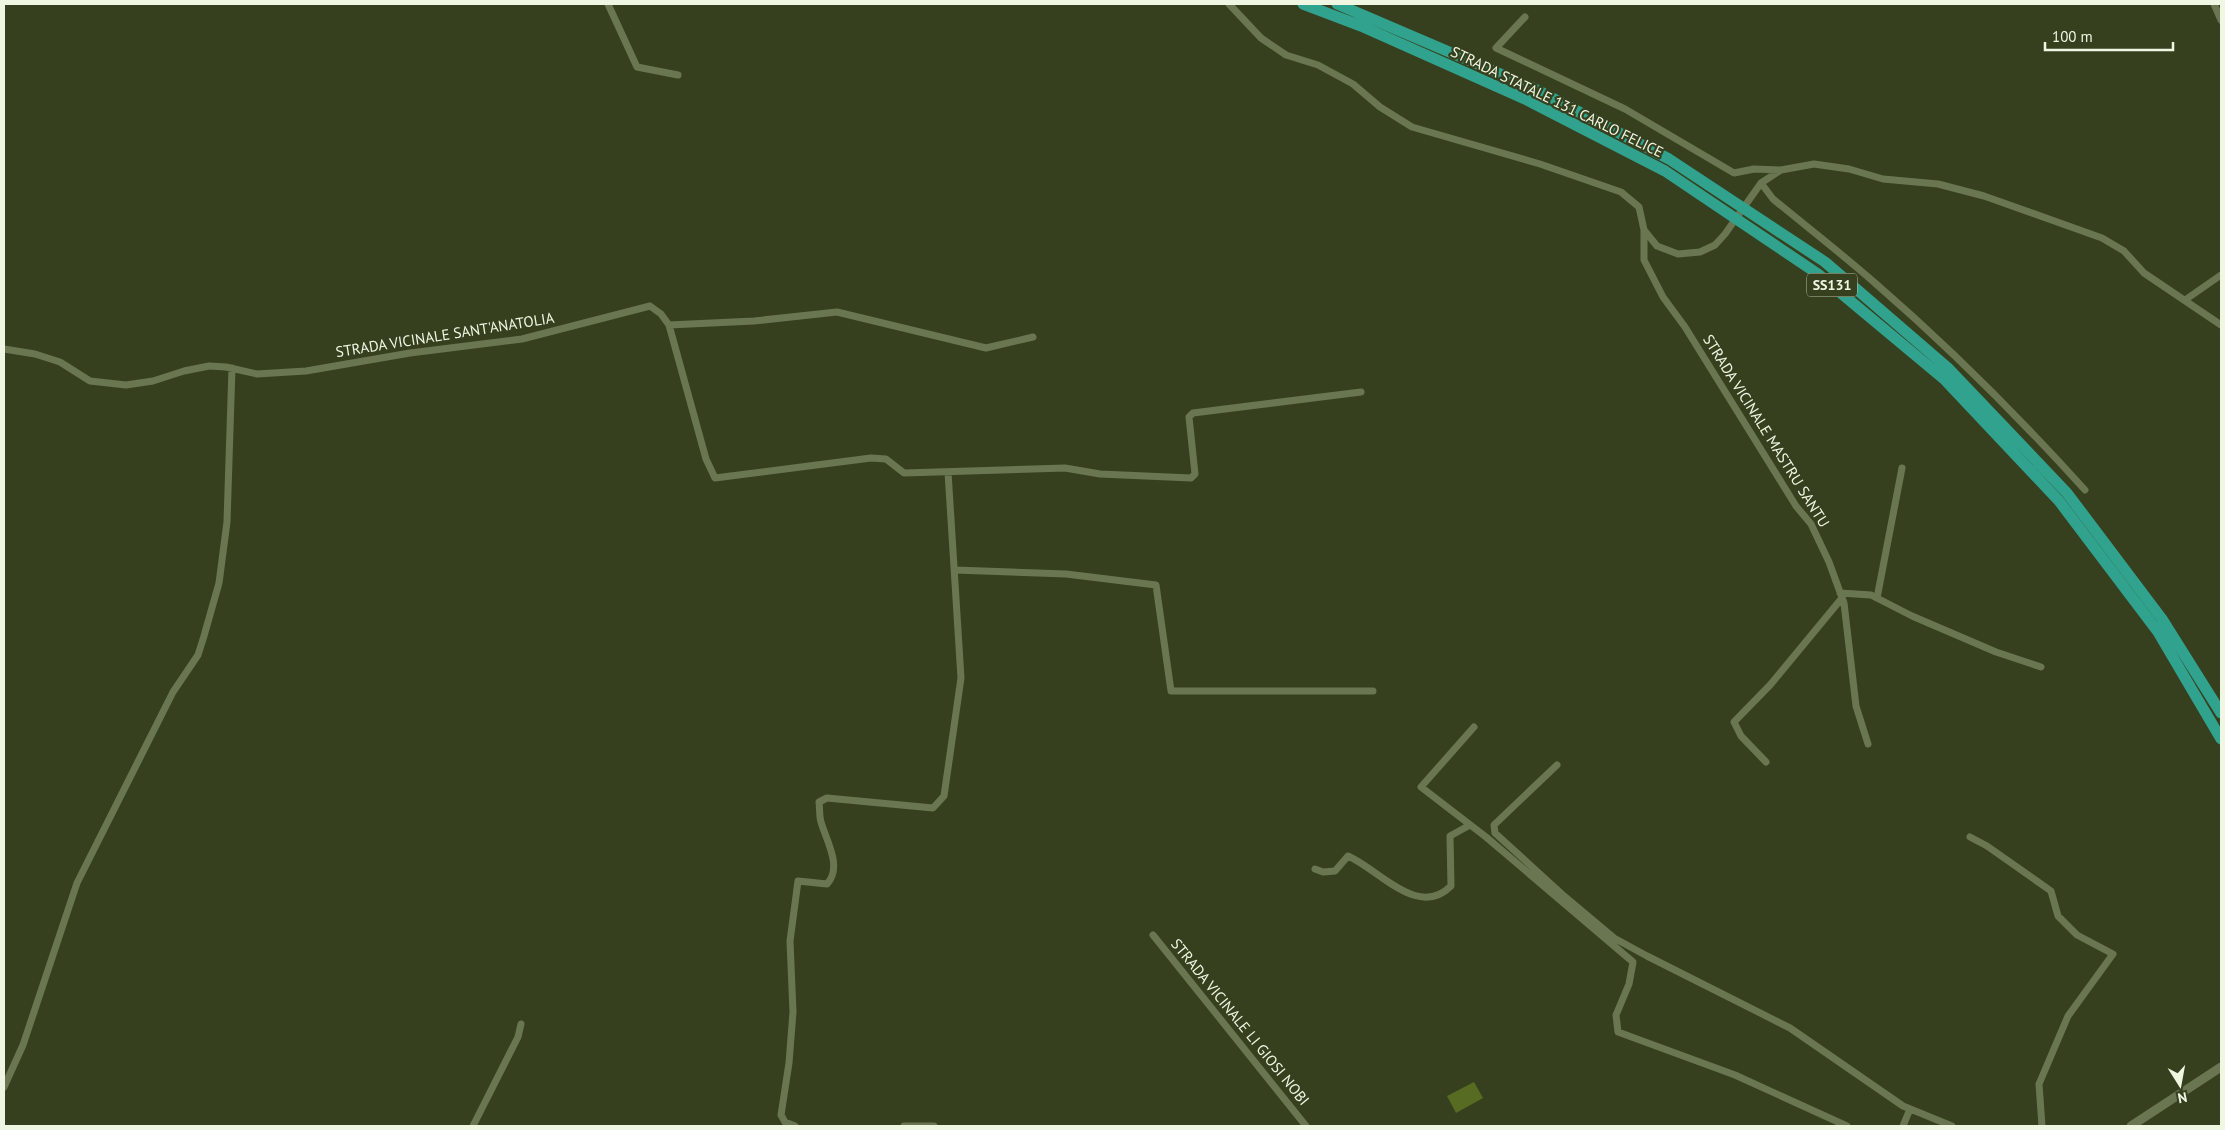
<svg xmlns="http://www.w3.org/2000/svg" width="2225" height="1130" viewBox="0 0 2225 1130" font-family="'PT Sans',sans-serif">
<style>
.green{fill:#586b22}
.lines{fill:none;stroke-linecap:round;stroke-linejoin:round}
.minor{stroke:#6a7652;stroke-width:7}
.tertiary{stroke:#6a7652;stroke-width:9}
.trunk{stroke:#30a28d;stroke-width:11}
.labels{text-anchor:middle;stroke-width:4.5;stroke-linejoin:round;paint-order:stroke}
.shield{fill:#36401f;stroke:#b8bfa8;stroke-width:1}
.shield-label{font-size:14px;font-weight:bold;fill:#eff6e2}
.street-label{font-size:15px;fill:#eff6e2;stroke:#36401f}
</style>
<rect width="100%" height="100%" fill="#36401f"/>
<path class="green" d="M1474,1082l9,16 -27,15 -9,-17z"/>
<g class="lines">
<path class="minor" d="M608,4l29,63 41,8
M1229,4l32,34 25,17 32,10 35,19 27,23 32,20 128,37 81,28 18,15 5,23v30l19,37 22,30 111,179 15,18 18,38 15,41 12,103 12,38
M2214,4l7,16
M1525,17l-29,31 129,61 109,64 20,-4 27,1
M1761,183l12,16c34,28 69,55 102,84 75,65 144,134 210,207
M1644,230l13,16 21,8 22,-2 15,-7 10,-11 36,-51 20,-13 33,-6 35,5 34,10 55,5 46,12 118,42 22,13 20,22 77,52
M2185,300l36,-25
M669,325l85,-4 83,-9 149,36 47,-11
M4,349l31,5 25,8 30,19 36,4 27,-4 31,-10 25,-5 17,1 31,7 49,-3 104,-18 112,-14 128,-33 11,8 8,11 37,134 9,19 156,-20 15,1 18,14 161,-5 35,6 91,4 4,-4 -6,-57 4,-4 168,-21
M955,570l111,4 90,11 15,106h202
M1840,593l31,2 41,21 84,36 45,15
M1877,598l25,-130
M1474,727l-53,60 65,50 147,125 -4,22 -13,31 2,17 117,43 112,51
M1766,762l-25,-26 -7,-14 37,-38 71,-86
M1557,765l-63,60 1,8 69,63 50,42 33,18 143,72 113,78 49,20
M1970,837l17,9 64,45 7,25 19,19 36,19 -45,62 -29,68 3,42
M1315,869l8,3 12,-1 13,-15c32,14 70,63 103,30l-1,-50 20,-11
M1153,935l153,191
M4,1087l19,-42 54,-162 96,-191 25,-37 6,-19 15,-53 8,-61 5,-154
M473,1126l45,-89 3,-13
M795,1126l-10,-4 -4,-7 8,-52 4,-51 -3,-71 8,-60 29,3c16,-17 -1,-44 -6,-62 -2,-6 -1,-14 -2,-20l8,-4 106,10 11,-12 17,-118 -13,-206
M904,1126h30
M1903,1126l7,-17"/>
<path class="tertiary" d="M2131,1126l90,-59"/>
<path class="trunk" d="M1303,4l58,22 166,74 138,71 153,103 126,105 115,122 99,131 63,107
M1337,4l194,83 138,72 156,103 124,107 118,124 95,126 59,94"/>
</g>
<g class="labels">
<rect class="shield" x="1807" y="273.5" width="50" height="23" rx="4"/>
<g class="shield-label">
<text x="1832" y="290">SS131</text>
</g>
<g class="street-label">
<text transform="translate(1557 102) rotate(26)" y="5">STRADA STATALE 131 CARLO FELICE</text>
<text transform="translate(445 335) rotate(-9)" y="5">STRADA VICINALE SANT'ANATOLIA</text>
<text transform="translate(1766 431) rotate(58)" y="5">STRADA VICINALE MASTRU SANTU</text>
<text transform="translate(1240 1022) rotate(51)" y="5">STRADA VICINALE LI GIOSI NOBI</text>
</g>
</g>
<rect width="2225" height="1130" fill="none" stroke="#eff6e2" stroke-width="10"/>
<g transform="translate(2180 1085) rotate(169)" stroke="#36401f" stroke-width="4" paint-order="stroke">
<path d="M0-4L9 19L0 12L-9 19Z" fill="#eff6e2"/>
<text y="-8" font-size="14" font-weight="bold" text-anchor="middle" fill="#eff6e2">N</text>
</g>
<path d="M2045 42v8h128v-8" fill="none" stroke="#eff6e2" stroke-width="2.5"/>
<text x="2052" y="42" font-size="15" fill="#eff6e2" stroke="#36401f" stroke-width="4" paint-order="stroke">100 m</text>
</svg>
